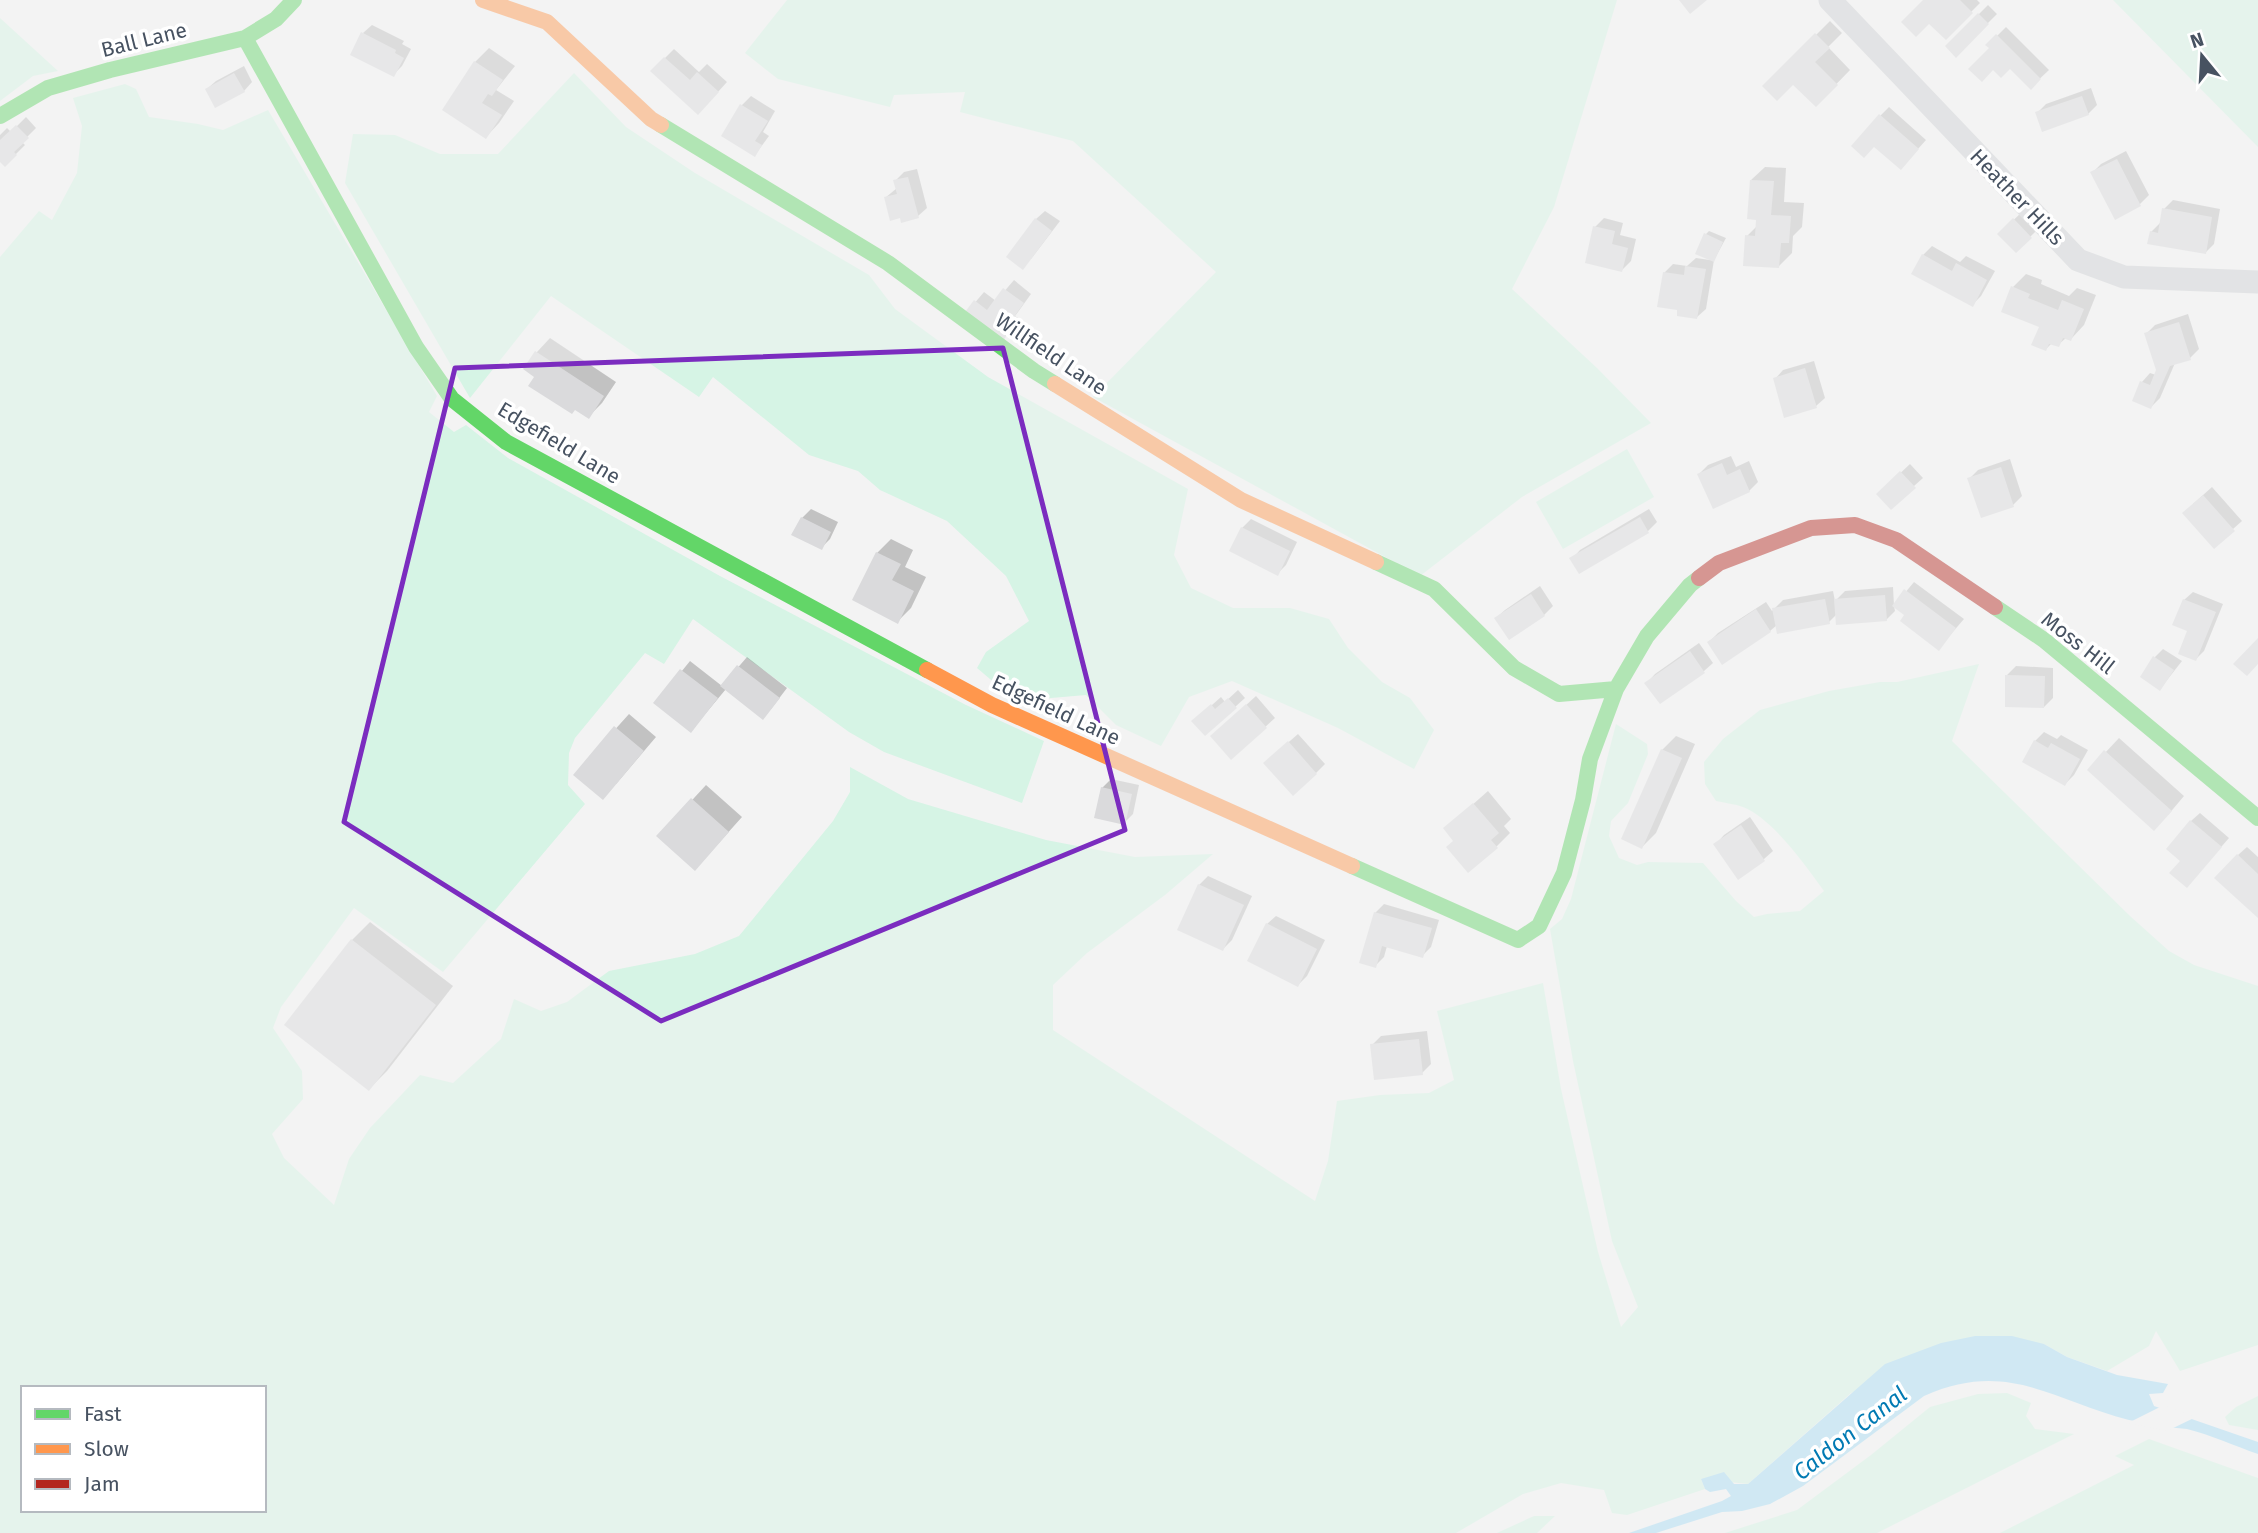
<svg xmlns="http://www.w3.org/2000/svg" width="2258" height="1533" viewBox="0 0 2258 1533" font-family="'Fira Sans',sans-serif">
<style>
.green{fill:#d6f4e5;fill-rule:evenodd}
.water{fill:#a7dcf4}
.pier{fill:#f3f3f3}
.shadow{fill:#0003}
.building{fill:#dadadc}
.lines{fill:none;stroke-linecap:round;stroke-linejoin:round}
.street{stroke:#ced1d4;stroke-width:23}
.fast{stroke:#63d668;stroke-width:16}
.slow{stroke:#ff974d;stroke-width:16}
.jam{stroke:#b3261e;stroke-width:16}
.marked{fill:none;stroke:#7b2cbf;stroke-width:5;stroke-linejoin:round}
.labels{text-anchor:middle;stroke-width:7;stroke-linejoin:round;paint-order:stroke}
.street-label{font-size:21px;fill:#475261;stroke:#fff}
.water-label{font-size:23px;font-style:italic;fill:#017ab3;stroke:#fff}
</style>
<rect width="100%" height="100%" fill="#f3f3f3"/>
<path class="green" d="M787,0h830l-63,207 -42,82 85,79 54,55 -129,74 -102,79 -327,-179 123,-125 -143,-131 -113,-29 5,-20 -71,3 -4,12 -112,-28 -33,-26z
M2113,0h145v147z
M0,18l58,53 -25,5 -33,25z
M574,73l52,54 69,46 174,102 26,34 93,68 200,112 -14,66 17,33 42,20h57l39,11 19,29 34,34 28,16 24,32 -20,39 -76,-41 -106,-47 -43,16 -28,49 -45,-21 -30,-30 -70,6 -39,-33 9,-16 43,-31 -23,-45 -59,-55 -67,-31 -22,-19 -49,-16 -96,-78 -14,20 -148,-101 -81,102 -125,-215 8,-49 42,1 45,19h58z
M125,84l11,5 13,28 49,7 25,6 45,-20 169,286 -8,16 25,20 12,-7 42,33 212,118 246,129 78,36 -22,62 -138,-51 -35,-20 -156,-113 -29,45 -19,-11 -70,85 -6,15 -1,32 17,19 -142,168 -89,-64 -73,99 -8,21 29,43 1,28 -31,35 12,24 50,47 15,-46 21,-31 50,-53 33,8 48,-44 13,-40 27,12 26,-9 42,-31 86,-17 44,-18 94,-115 17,-29v-25l58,32 138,41 89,17 78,-3 -48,41 -78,58 -34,32v45l262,171 13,-40 9,-60 43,-6 49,-2 25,-13 -17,-69 106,-28 18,106 37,163 23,75 17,-20 -26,-66 -39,-180 -23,-132 12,-10 9,-20 45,-175 31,20 1,10 -20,49 -17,18 -2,15 10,22 18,7 11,-3 55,1 33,38 18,16 13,-3 33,-3 24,-20c-18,-25 -52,-73 -81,-84 -8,-3 -18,-4 -27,-6l-11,-17 -1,-22 19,-23 37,-29 69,-19 51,-9h17l82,-18 -27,77 178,175 39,35 25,14 64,21v359l-78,26 -24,-40 -7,15 -42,25 -40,-14 -23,-13 -193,49 -103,91 -47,-5 4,10 -78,26 -15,-2 -8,-23 -43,-7 -38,11 -67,39h-1456v-1276l39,-46 13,9 25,-47 5,-47 -9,-28zM23,1388h241v122h-241z
M1627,449l27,48 -91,52 -27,-47z
M2007,1393l24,10 -5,13 9,13 39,5 -197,99h-152l72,-23 74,-55 59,-48 48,-13z
M2258,1396v34l-29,-5 -4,-8 11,-10z
M2149,1439l109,39v55h-258l134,-68 -19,-9z
M1534,1516h21l-18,17h-40z"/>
<path class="water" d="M1975,1336h37l32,8 23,13 50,18 51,9 -5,9 -14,1 5,12 104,36v12c-23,-8 -47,-19 -71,-25 -6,-1 -14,-1 -21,-2 -12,-1 -25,-5 -37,-7 -77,-20 -122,-61 -205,-24l-121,90 -33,18 -28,7 -20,1 -66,21h-27l93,-32 9,-5 -5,-7 -16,3 -5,-3 -4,-10 23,-7 10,12h14l137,-120 56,-21z"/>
<path class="pier" d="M2164,1405l32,12 -29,14 -39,-8z"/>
<path class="shadow" d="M1926,0h51l3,3 -34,34z
M1988,5l9,9 -41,41 -9,-9z
M1830,21l12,12 -14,14 22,23 -34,35 -23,-23 -28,4z
M372,25l32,16 -2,3 9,5 -9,17 -9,9 -30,-42z
M2006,27l43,43 -18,17 -43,-42z
M489,48l26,18 -19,24 18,11 -15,22 -13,14 -11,-75z
M674,49l25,23 8,-8 20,18 -20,22 -55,-33z
M244,66l8,16 -8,9 -37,-2 9,-8z
M2091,88l6,17 -9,9 -51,-1 9,-9z
M751,96l24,15 -12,21 6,4 -14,19 -32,-20 19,-30z
M1889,107l37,33 -17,19 -34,-14 5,-29z
M26,117l10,11 -14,14 3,3 -20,20 -5,-5v-25l7,-7 4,4z
M2126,151l23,44 -9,9 -25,13 -23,-44 9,-9z
M1765,167l21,1 -2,34 20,1 -2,24 -9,9 -1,17 -13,13 -32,-30 10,-10 -6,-46z
M917,169l10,39 -9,8 -33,-18 12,-10 -2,-7 9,-9z
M2173,200l47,9 -6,35 -9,9 -54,-21 9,-9 4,-14z
M1045,211l15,10 -29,38 5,-40z
M2023,211l16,17 -23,23 -17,-17z
M1604,218l19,5 -3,12 16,4 -5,22 -9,9 -27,-43z
M1709,231l17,7 -12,22 -8,49 -9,8 -33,-44 9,-9 14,2 9,-8 14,2 -4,-26z
M1932,246l28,16 6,-6 29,15 -14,25 -9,9 -49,-50z
M2026,274l16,6 -1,4 28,12 8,-8 19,7 -12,30 -13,14 -4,-2 -9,8 -6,-2 -6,6 -5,-23 -28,-39z
M1014,280l17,14 -16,22 4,3 -17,19 -35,-26 17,-20 12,9z
M2188,314l11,35 -9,9 -15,5 -15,35 -9,9 -17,-7 8,-18 8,-9 6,2 2,-5 -12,-36 9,-9z
M550,338l66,44 -14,21 -13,13 -64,-47 12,-17z
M1814,361l11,37 -9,8 -41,-27 8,-9z
M1731,456l5,11 13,-6 9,21 -9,9 -50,-17 9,-9z
M2010,459l12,37 -9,9 -44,-26 9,-9z
M1910,464l13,14 -9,8 -36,8z
M2212,487l30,34 -9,8 -40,-25z
M811,509l27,13 -8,17 -9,9 -19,-30z
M1649,509l8,13 -9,9 -76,28 8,-9z
M1251,519l46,23 -11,23 -9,9 -35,-46z
M891,539l22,11 -8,17 21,10 -15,31 -13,13 -21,-68z
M1914,582l50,37 -25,29 -33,-33 -12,-9 1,5 -9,9 -49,-6 -8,8 -52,3 -7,6 -61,11 9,-9 48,-31 6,9 11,-11 50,-9 2,10 10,-10 48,-4 1,19z
M1540,586l13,20 -9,9 -48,3 9,-8z
M2193,592l30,12 -19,47 -8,8 -12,-59z
M1699,643l14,20 -9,8 -44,31 -13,-19 8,-9z
M2163,649l19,12 -22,28 -5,-32z
M747,657l40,31 -16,21 -45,-20 -35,42 -35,-28 34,-42 32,25z
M2016,666l37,2v30l-9,9 -37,-32z
M1238,690l7,8 -40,36 -2,-21 18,-16 4,5z
M1256,696l19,22 -44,40 -10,-30z
M629,714l27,23 -40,47 -41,-10z
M2044,732l13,7 4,-4 27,15 -14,25 -9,9 -30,-43z
M1298,734l27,30 -9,9 -41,-19z
M1676,736l19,8 -39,89 -14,14 20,-97z
M2119,738l65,58 -16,19 -79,-45z
M1111,779l28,6 -6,29 -9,9 -22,-35z
M706,785l36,32 -34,38 -49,-19z
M1488,791l23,28 -7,7 6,7 -14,14 -41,-7 -10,-11z
M2200,813l29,25 -34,39 -13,-16 9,-40z
M1750,817l23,34 -9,8 -26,18 -22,-33 8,-9z
M2247,847l11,10v58l-20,-60z
M1208,876l44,20 -20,44 -9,9 -24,-64z
M1384,904l55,16 -8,27 -9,9 -35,-10 -3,11 -9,9v-53z
M1276,916l49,24 -18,36 -9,9 -31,-61z
M370,922l83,64 -66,85 -18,18 -17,-149z
M1427,1031l4,33 -9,9 -50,-28 9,-9z"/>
<path class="building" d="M1679,0h28l-17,14z
M1923,0h37l13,13 -27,27 -17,-16 -13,13 -15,-15z
M1978,13l11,11 -33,34 -11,-12z
M361,32l35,18 -1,3 9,5 -10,19 -44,-22z
M1815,33l15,15 -15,14 23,23 -22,22 -23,-22 -16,16 -15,-15z
M1996,34l45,45 -10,11 -21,-21 -9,9 -8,-8 -11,12 -14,-13 21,-21 -4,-3z
M664,57l26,23 7,-8 22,20 -21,23 -48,-44z
M474,61l29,19 -11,16 -4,-2 -6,9 20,12 -16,24 -44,-29z
M234,73l11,19 -30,16 -10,-19z
M2082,96l7,19 -47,17 -7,-20z
M740,104l28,17 -13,20 7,4 -7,12 -34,-21z
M1879,114l40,35 -18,21 -27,-23 -10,11 -13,-12z
M16,125l13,13 -15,14 3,3 -12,12 -5,-5v-22z
M2117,159l24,47 -26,14 -25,-48z
M908,177l11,41 -18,5 -1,-5 -10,3 -6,-24 13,-3 -4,-14z
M1750,180l24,1 -3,34 20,1 -2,27h-8l-2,25 -36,-2 2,-31 10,1 1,-16 -9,-1z
M2162,208l50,9 -6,37 -59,-10 3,-13 8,2z
M1035,218l17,13 -29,39 -17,-13z
M2013,218l19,20 -16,15 -19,-19z
M1593,226l22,5 -3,13 16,4 -6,24 -37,-9z
M1704,233l19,9 -9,20 -19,-8z
M1922,254l30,17 4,-8 31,17 -14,27 -62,-33z
M1685,266l21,3 -9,50 -20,-3v-6l-20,-3 6,-35 21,3z
M2011,286l19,8 -2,4 30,12 4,-10 22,9 -13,32 -8,-3 -4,9 -10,-3 -3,7 -15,-6 8,-18 -38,-15z
M1003,288l21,15 -16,22 4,3 -9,13 -38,-29 9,-12 13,10z
M2179,322l12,38 -21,6 -19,43 -19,-8 8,-20 10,4 6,-15 -12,-37z
M535,351l69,45 -15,23 -14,-9 -3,4 -44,-28 6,-9 -11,-8z
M1805,368l12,40 -33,10 -11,-40z
M1722,463l5,12 13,-6 10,23 -37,17 -16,-35z
M2001,467l13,40 -33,11 -14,-40z
M1900,471l16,17 -25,22 -15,-16z
M2203,495l32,36 -21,18 -32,-36z
M801,517l30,15 -9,18 -31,-15z
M1640,517l9,16 -70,41 -10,-16z
M1241,527l49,24 -12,25 -49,-25z
M876,552l25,12 -9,16 22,11 -16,33 -46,-24z
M1904,589l52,39 -17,23 -39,-30 4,-6 -12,-9z
M1531,594l14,22 -36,24 -15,-22z
M1885,595l2,26 -51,4 -2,-26z
M1825,599l5,25 -53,10 -5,-26z
M2183,599l33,13 -20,49 -18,-7 9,-23 -15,-6z
M1756,609l15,23 -49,33 -15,-23z
M2258,638v26l-11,12 -14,-12z
M1690,651l15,22 -45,31 -16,-21z
M2153,656l21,14 -14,21 -20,-14z
M737,665l43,33 -17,22 -43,-34z
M680,669l38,29 -27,35 -38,-30z
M2005,675l40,1 -1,32 -39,-1z
M1228,698l9,10 -32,28 -14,-15 20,-17 4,5z
M1246,704l21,24 -36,32 -21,-24z
M614,726l30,25 -41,49 -30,-25z
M2034,740l14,8 3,-5 29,16 -15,27 -43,-24z
M1288,741l29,33 -24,22 -30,-33z
M1661,749l21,9 -40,91 -21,-10z
M2104,750l68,61 -18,20 -67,-61z
M1101,787l31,7 -7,31 -31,-7z
M691,798l38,34 -34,39 -39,-35z
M1473,803l26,30 -8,7 7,8 -30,25 -22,-26 7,-6 -10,-13z
M2190,820l32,27 -35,41 -18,-15 11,-12 -14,-12z
M1741,825l24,36 -27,19 -25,-36z
M2237,854l21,20v44l-44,-40z
M1198,884l46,21 -21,46 -46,-21z
M1374,912l58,16 -9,30 -41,-12 -6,22 -17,-5z
M1266,923l51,26 -19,38 -51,-26z
M351,939l85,66 -67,86 -85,-66z
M1419,1039l4,36 -49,5 -4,-36z"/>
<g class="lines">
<path class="street" d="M1830,0l248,260 46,17 134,5"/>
<path class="fast" d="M245,38l171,309 36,52 54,43 421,228
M0,116l48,-28 62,-18 135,-32 31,-19 18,-19
M661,125l227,138 146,108 21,13
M1376,562l58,27 80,79 45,26 57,-5
M1995,607l49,33 214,178
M1352,866l166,74 21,-14 25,-53 19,-73 7,-41 26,-70 31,-53 43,-51 9,-7"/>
<path class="slow" d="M483,0l64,22 104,97 10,6
M1055,384l186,116 135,62
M927,670l65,35 360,161"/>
<path class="jam" d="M1699,578l20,-15 92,-35 44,-3 41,15 99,67"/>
</g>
<path d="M0 0H2258V1533H0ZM1003,348l122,482 -464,191 -317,-199 111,-454z" fill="#f3f3f3" fill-opacity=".55" fill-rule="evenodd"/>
<path class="marked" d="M1003,348l122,482 -464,191 -317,-199 111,-454z"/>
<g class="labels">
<g class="street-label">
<text transform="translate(144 40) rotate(-14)" y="7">Ball Lane</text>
<text transform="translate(2017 197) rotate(46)" y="7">Heather Hills</text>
<text transform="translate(1051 354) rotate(34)" y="7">Willfield Lane</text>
<text transform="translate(559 443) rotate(31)" y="7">Edgefield Lane</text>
<text transform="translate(2078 643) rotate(38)" y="7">Moss Hill</text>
<text transform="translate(1056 710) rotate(25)" y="7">Edgefield Lane</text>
</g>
<g class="water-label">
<text transform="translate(1850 1433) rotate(-38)" y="8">Caldon Canal</text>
</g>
</g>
<rect x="21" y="1386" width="245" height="126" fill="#ffffff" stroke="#b5bac0" stroke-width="2"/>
<rect x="35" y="1409" width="35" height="10" fill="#63d668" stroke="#b5bac0" stroke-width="2"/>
<text x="84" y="1421" font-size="21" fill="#475261">Fast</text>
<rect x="35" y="1444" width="35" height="10" fill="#ff974d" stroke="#b5bac0" stroke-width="2"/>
<text x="84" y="1456" font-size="21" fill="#475261">Slow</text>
<rect x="35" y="1479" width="35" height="10" fill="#b3261e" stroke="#b5bac0" stroke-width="2"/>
<text x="84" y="1491" font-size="21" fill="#475261">Jam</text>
<g transform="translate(2202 56) rotate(342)" stroke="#ffffff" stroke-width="5" paint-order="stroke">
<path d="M0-5L12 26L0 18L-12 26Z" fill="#475261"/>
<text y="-10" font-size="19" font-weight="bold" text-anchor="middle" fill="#475261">N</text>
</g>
</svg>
